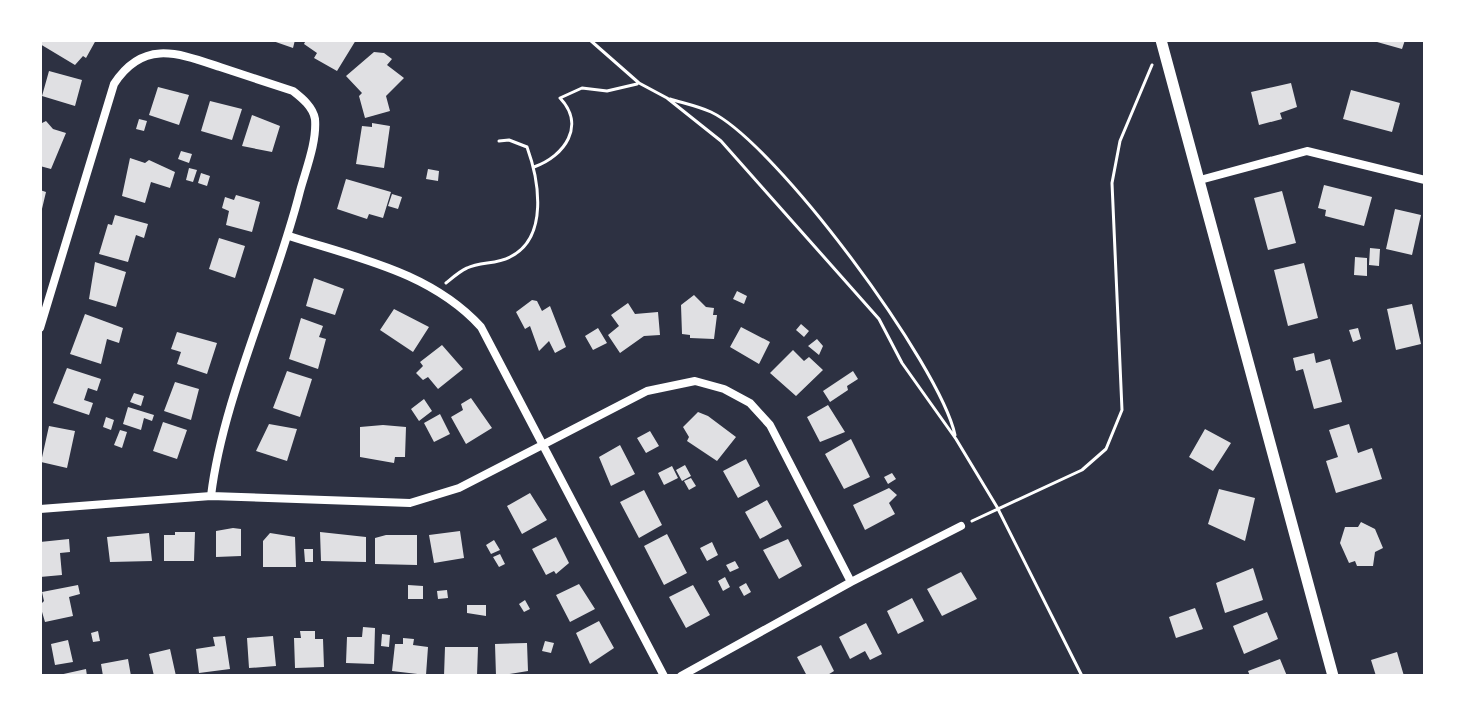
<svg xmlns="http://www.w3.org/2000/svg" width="1465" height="716" viewBox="0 0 1465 716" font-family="Jost,sans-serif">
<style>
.building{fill:#e0e0e3}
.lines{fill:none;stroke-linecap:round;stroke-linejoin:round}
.path{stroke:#fff;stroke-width:3}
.minor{stroke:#fff;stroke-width:8}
.tertiary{stroke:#fff;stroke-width:11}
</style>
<rect width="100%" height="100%" fill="#2d3142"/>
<path class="building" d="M43,40h53l-10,18 -3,-2 -8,9 -35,-21z
M270,40h25l-2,8z
M306,40h50l-19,31 -23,-13 3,-5 -13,-9z
M1370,40h35l-3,9z
M374,52l10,1 8,6 -5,6 17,13 -18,18 4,15 -25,7 -6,-22 3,-3 -16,-17z
M49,71l33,9 -7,26 -33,-10z
M1291,83l6,24 -17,6 2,6 -23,6 -8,-33z
M158,87l31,8 -10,30 -30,-10z
M1351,90l49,13 -8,29 -49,-13z
M210,101l32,8 -10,31 -31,-9z
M252,115l28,11 -8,26 -30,-6z
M139,119l8,2 -3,10 -8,-2z
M46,121l7,8 13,4 -15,36 -11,-3v-42z
M372,123l18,3 -6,42 -28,-4 6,-38 10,1z
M181,151l11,3 -3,9 -11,-4z
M130,158l15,5 4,-3 26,12 -5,16 -19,-6 -6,21 -23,-7z
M189,168l8,2 -4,12 -7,-2z
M428,169l11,2 -1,10 -12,-2z
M201,173l9,3 -3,10 -9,-3z
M346,179l45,13 -8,26 -14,-4 -2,5 -30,-10z
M1324,185l48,12 -8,29 -39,-10 1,-6 -8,-2z
M40,190l6,2 -5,21h-1z
M1282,191l14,52 -28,7 -14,-52z
M392,194l10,3 -4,12 -10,-3z
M236,195l24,7 -8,30 -26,-7 3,-14 -7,-3 3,-11 9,3z
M1395,209l26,6 -9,40 -26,-6z
M115,215l33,9 -4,14 -8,-3 -8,27 -29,-8 9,-30 4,1z
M219,238l26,8 -10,32 -26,-9z
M1370,248l10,1 -1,17 -10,-1z
M1355,257l12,1v18l-13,-1z
M95,262l31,10 -10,35 -27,-8z
M1304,263l14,55 -30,8 -14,-56z
M314,278l30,11 -9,26 -29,-9z
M737,291l10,5 -3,8 -11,-5z
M694,295l12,12 8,1 -1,7h4l-3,24 -24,-1v-3l-8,-1 -1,-29z
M532,300l5,1 5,10 8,-5 16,41 -11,6 -6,-12 -10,10 -9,-25 -5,3 -9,-17z
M628,303l7,11 23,-2 2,23 -16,1 -24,17 -12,-18 11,-9 -8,-11z
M1412,304l9,40 -25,6 -9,-41z
M394,309l35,18 -16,25 -33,-22z
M85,314l38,14 -4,15 -12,-4 -6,25 -31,-10z
M301,318l22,8 -4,11 7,2 -8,30 -29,-10z
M801,324l8,7 -5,6 -8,-7z
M741,327l29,15 -11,22 -29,-17z
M598,328l9,15 -14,7 -8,-14z
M1358,328l3,11 -8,3 -4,-12z
M177,332l40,11 -10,31 -30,-10 4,-12 -10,-3z
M817,339l6,7 -4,9 -11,-9z
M442,345l21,24 -25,20 -10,-12 -5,3 -7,-7 7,-7 -3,-4z
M793,350l11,11 5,-4 14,13 -27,26 -26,-23z
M1314,353l2,10 14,-4 12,43 -28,7 -11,-40 -7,2 -3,-13z
M67,368l34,11 -4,12 -9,-3 -4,12 9,3 -4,12 -36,-12z
M287,371l25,8 -12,38 -27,-9z
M853,371l5,8 -11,7 1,4 -18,12 -7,-11z
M175,382l24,7 -8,31 -27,-9z
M134,393l10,3 -3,10 -11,-4z
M471,398l21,30 -26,16 -15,-27 12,-7 -2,-6z
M424,399l8,12 -13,10 -8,-12z
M828,405l17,27 -25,10 -13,-25z
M128,407l26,8 -2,6 -8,-3 -3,12 -18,-6z
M698,412l10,4 28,21 -19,24 -30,-20 2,-4 -6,-10z
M440,414l10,20 -16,8 -10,-19z
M106,417l8,3 -3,10 -8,-3z
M163,422l24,8 -10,29 -24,-8z
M269,424l28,5 -10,32 -31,-10z
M1349,424l9,29 14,-5 10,31 -46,14 -10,-32 12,-4 -9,-27z
M383,425l23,2 -1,30h-10l-1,6 -34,-6v-30z
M49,426l26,5 -8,37 -26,-6z
M1205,429l26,14 -18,28 -24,-14z
M120,430l7,2 -5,16 -8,-3z
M650,431l9,15 -13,7 -9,-15z
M851,439l19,38 -26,12 -19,-35z
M620,445l15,29 -24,12 -12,-29z
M746,459l14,27 -22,12 -15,-27z
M685,465l6,11 -9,5 -6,-11z
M672,466l6,12 -14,7 -6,-12z
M892,473l4,6 -8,5 -4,-7z
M691,478l5,8 -7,4 -5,-9z
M889,488l8,7 -8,8 6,11 -30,16 -12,-25z
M1219,489l36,9 -10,43 -37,-17z
M644,490l18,35 -23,13 -19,-36z
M530,493l17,27 -25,14 -15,-28z
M767,500l15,27 -22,12 -15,-27z
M1361,522l14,7 8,19 -8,4 -2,14h-16l-2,-5 -6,2 -9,-20 5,-16h13z
M233,528l8,1v27l-25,1v-26z
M460,531l4,27 -30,5 -5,-28z
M175,532h20l-1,29h-30v-26h11z
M320,532l46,5v25l-45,-1z
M149,533l3,28 -42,1 -3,-25z
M270,533l25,4 1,30h-33v-26z
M667,534l20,39 -23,12 -20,-39z
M386,535h31v30l-42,-1v-26z
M556,537l13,26 -13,11 -2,-3 -8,4 -14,-26z
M69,539l1,13 -10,1 2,22 -22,2v-35z
M788,539l14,27 -23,13 -16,-29z
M494,540l6,10 -9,4 -5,-9z
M712,542l6,13 -11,6 -7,-13z
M304,549h9v13h-8z
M500,554l5,10 -6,3 -6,-10z
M735,561l4,7 -9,4 -4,-7z
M1253,568l10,32 -38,13 -9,-30z
M961,572l16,27 -35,17 -15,-27z
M725,577l5,10 -7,4 -5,-10z
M746,583l5,9 -7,4 -5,-9z
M579,584l16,25 -25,13 -14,-27z
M78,585l2,9 -11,3 4,19 -28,6 -5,-17 4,-4 -2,-9z
M408,585l15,1v13h-15z
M693,585l17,30 -24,13 -17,-31z
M447,590l1,8 -10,1 -1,-8z
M912,598l12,23 -26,13 -11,-23z
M525,600l5,9 -6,3 -5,-8z
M467,605h19v11l-19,-3z
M1195,608l8,21 -27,9 -7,-21z
M1267,612l11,27 -34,15 -11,-28z
M599,621l15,27 -24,16 -14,-31z
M866,623l16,31 -12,6 -5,-9 -15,8 -11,-22z
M363,627l12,1 -1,36 -28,-1 1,-26h15z
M98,631l2,10 -7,1 -2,-9z
M300,631h15v8h8l1,28 -29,1 -1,-30h7z
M382,634l8,1 -1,12 -8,-1z
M225,636l5,33 -31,4 -3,-24 19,-3 -2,-9z
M273,636l3,30 -27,2 -2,-30z
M403,638l11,1 -1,6 15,2 -2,28 -34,-4 3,-27h8z
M68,640l5,22 -18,3 -4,-21z
M545,641l9,2 -3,10 -9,-2z
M527,643l1,28 -32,5 -1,-32z
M821,645l13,26 -8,5h-19l-10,-19z
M445,647h33l-1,29h-33z
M170,649l6,27h-22l-5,-22z
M1397,652l7,24h-28l-5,-16z
M128,659l3,17h-28l-2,-12z
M1280,659l7,17h-37l-2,-5z
M86,669l1,7h-27l-1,-1z"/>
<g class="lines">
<path class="path" d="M590,40l49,43 28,15 54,43 158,178 23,44 54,76 41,68 85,169
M670,99c13,4 28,7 41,13 65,31 229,253 244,323
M534,167c31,-11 52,-42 26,-69l22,-10 25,3 30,-7
M446,283c6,-5 14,-12 21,-15 13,-6 30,-4 43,-11 39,-19 29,-77 17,-110l-18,-7 -10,1
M972,521l110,-51 24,-21 16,-39 -10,-227 8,-42 32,-76"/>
<path class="minor" d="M1200,180l107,-29 118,29
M289,236c68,22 142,36 192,91l183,349
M40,328l74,-244c29,-45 64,-31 106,-17 25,8 49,16 73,24 9,7 20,16 22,28 2,23 -9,50 -15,72 -25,100 -77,206 -89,305
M40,509l171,-13 199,7 49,-15 188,-97 48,-10 29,8 26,14 20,22 81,157
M681,676l170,-94 110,-56"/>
<path class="tertiary" d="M1161,40l172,636"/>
</g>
<rect width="1465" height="716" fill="none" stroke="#ffffff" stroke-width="84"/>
</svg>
